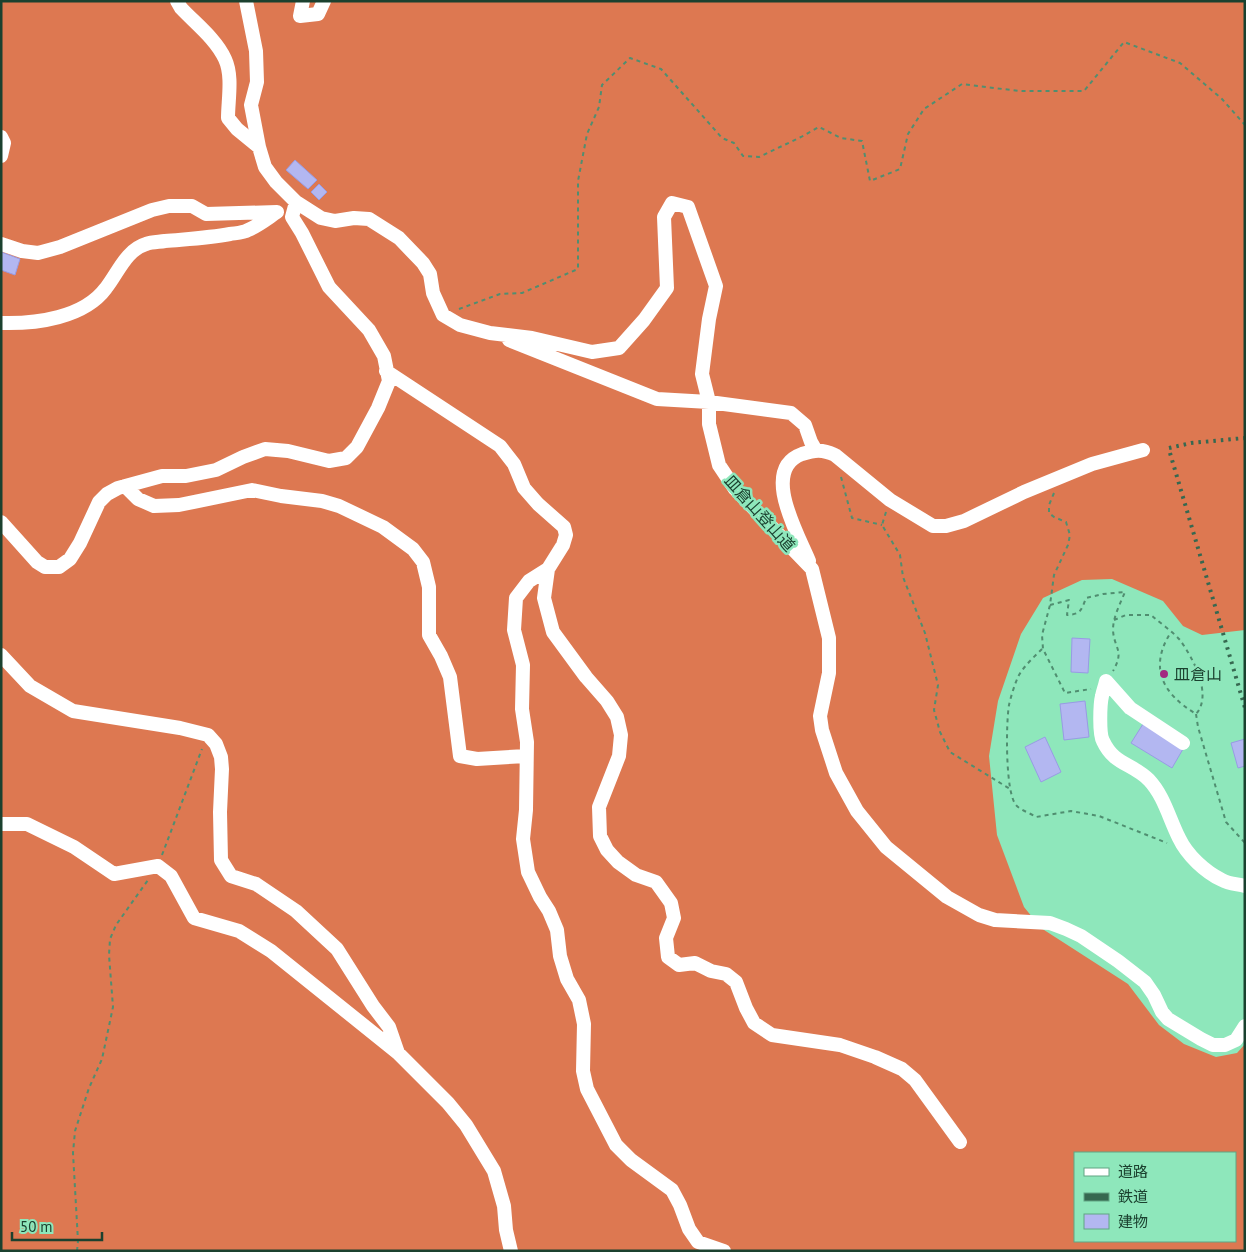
<svg xmlns="http://www.w3.org/2000/svg" width="1246" height="1252" viewBox="0 0 1246 1252" font-family="'PT Sans','Noto Sans JP',sans-serif">
<style>
.forest{fill:#dd7851;fill-rule:evenodd}
.building{fill:#b3b7f1;stroke:#989be4}
.lines{fill:none;stroke-linecap:round;stroke-linejoin:round}
.path{stroke:#508e70;stroke-width:2;stroke-dasharray:4 4;stroke-linecap:butt}
.minor{stroke:#fff;stroke-width:14}
.rail{stroke:#366850;stroke-width:4;stroke-dasharray:2.5 5;stroke-linecap:butt}
.poi-dot{fill:#a32a81;stroke:#8ee7bb;stroke-width:2}
.labels{text-anchor:middle;stroke-width:5;stroke-linejoin:round;paint-order:stroke}
.street-label{font-size:16px;fill:#1b412f;stroke:#8ee7bb}
.poi-label{font-size:16px;fill:#1b412f;stroke:#8ee7bb;text-anchor:start}
</style>
<rect width="100%" height="100%" fill="#8ee7bb"/>
<path class="forest" d="M1,1h1244v629l-43,5 -19,-9 -20,-25 -51,-22 -30,1 -39,18 -22,36 -23,67 -9,55 8,79 27,72 17,21 87,56 31,41 25,19 32,13 21,-4 8,-9v207h-1244zM1075,1153h160v88h-160z"/>
<path class="building" d="M295,160l22,20 -9,9 -22,-19z
M319,184l8,8 -8,8 -8,-8z
M1,252l19,7 -5,16 -14,-5z
M1072,638l18,1 -2,34 -17,-1z
M1085,701l4,36 -25,3 -4,-36z
M1143,724l40,25 -11,19 -41,-25z
M1045,737l16,35 -20,10 -16,-35z
M1245,739v27l-7,2 -7,-25z"/>
<g class="lines">
<path class="path" d="M459,309l41,-15 22,-1 56,-24v-88l9,-47 12,-27 3,-22 28,-27 31,11 61,69 12,5 9,13 16,1 42,-20 18,-10 22,11 21,3 8,40 30,-12 8,-35 16,-25 38,-25 57,7h65l40,-49 56,21 42,36 23,26
M841,477l11,41 30,7
M1054,493l-5,12v8l5,4 12,5 4,13 -2,10 -14,30 -4,30 -8,30 1,14 22,44 26,-4
M886,512l-4,13 18,30 3,22 22,56 13,52 -4,25 6,22 10,20 60,37
M1050,605l19,-5 -2,15c14,-1 14,-4 19,-17l17,-4 22,-2c-5,12 -12,25 -12,38 1,19 12,20 0,41
M1114,620l12,-5h25c9,8 21,16 29,25 13,18 33,55 16,74 -33,-20 -48,-46 -25,-82
M1042,649c-8,8 -17,16 -23,26 -4,8 -8,21 -10,30 -3,17 -4,87 7,100 4,5 14,8 20,12l35,-6 28,5 68,27
M1196,714l2,13 28,95 19,21
M162,855l40,-106
M77,1251l1,-10 -5,-88 2,-22 14,-43 13,-29 11,-52 -4,-52 1,-16 6,-14 32,-45"/>
<path class="minor" d="M177,1l4,7c14,15 35,31 44,51 8,17 3,41 3,59l9,11 22,18
M246,1l10,50 1,31 -6,23 8,42 6,20 11,15 20,20 25,16 14,3 19,-3 15,1 30,19 24,25 7,11 3,19 10,22 17,10 30,8 42,5 60,14 27,-4 25,-28 23,-32 -3,-71 8,-14 16,4 28,79 -7,33 -7,55 7,28v22l10,41 16,24 77,80 17,69v35l-9,43 2,14 14,43 21,38 29,36 61,50 32,18 16,5 55,3 16,6 15,7 37,25 27,21 9,13 8,17 6,7 33,20 12,6h12l11,-5 9,-14
M303,1l-3,15 18,-2 6,-13
M1,137l3,6 -3,13
M1,244l21,7 16,2 22,-6 92,-37 17,-4h23l14,8 71,-2
M1,323c35,1 83,-5 105,-35 12,-15 20,-38 40,-44 6,-2 13,-2 19,-3 22,-2 44,-3 65,-7 6,-1 13,-1 18,-4 10,-4 20,-12 29,-18
M509,340l148,59 52,3 82,11 14,12 6,17 4,7
M386,371l114,75 14,18 10,24 14,16 26,23 2,8 -3,10 -15,24 -19,12 -13,17 -2,32 9,35 -1,44 5,33 -1,68 -3,29 5,33 12,25 9,14 8,19 3,26 7,23 12,21 5,24 -1,47 4,18 29,56 15,15 41,30 8,15 9,24 9,13 26,9
M125,486l13,13 16,7 25,-1 73,-15 29,6 41,5 17,5 44,21 30,22 10,13 6,25v48l12,21 9,21 10,79 17,3 49,-3
M1,522l36,40 8,5h14l11,-8 10,-16 19,-41 8,-8 11,-6 44,-12h24l30,-6 27,-13 22,-8 23,2 41,10 17,-3 11,-11 21,-39 11,-27 -5,-25 -15,-26 -40,-43 -27,-54 -10,-16 4,-15
M809,561c-11,-27 -49,-92 -7,-107 13,-4 20,-5 33,1l55,45 43,26h13l18,-5 60,-29 68,-28 51,-14
M548,569l-4,29 9,34 33,45 21,24 10,16 4,18 -2,21 -20,51 1,29 7,14 11,12 18,13 20,7 15,21 3,15 -8,20 2,19 11,8 16,-2 16,8 15,3 10,8 10,26 8,15 18,12 68,10 35,12 27,12 13,11 45,62
M1,655l29,31 43,25 107,17 28,7 8,9 5,13 1,12 -2,43 1,48 10,16 25,8 40,27 41,38 36,57 16,21 9,26
M1183,743l-53,-35 -24,-27c-1,5 -3,10 -4,15 -2,8 -3,38 1,45 11,24 29,22 46,39 15,16 20,38 30,58 8,17 26,34 43,42 7,4 16,4 23,6
M1,824h26l47,23 40,27 44,-8 13,10 23,42 45,13 32,20 127,102 50,50 18,22 28,46 10,35 2,24 5,21"/>
<path class="rail" d="M1169,448l22,-5 54,-5
M1170,453l75,255"/>
</g>
<circle class="poi-dot" cx="1164" cy="674" r="5"/>
<g class="labels">
<g class="street-label">
<text transform="translate(760 513) rotate(48)" y="6">皿倉山登山道</text>
</g>
<g class="poi-label">
<text x="1174" y="680">皿倉山</text>
</g>
</g>
<rect width="1246" height="1252" fill="none" stroke="#1b412f" stroke-width="5"/>
<rect x="1074" y="1152" width="162" height="90" fill="#8ee7bb" stroke="#60a583"/>
<rect x="1084" y="1168" width="25" height="8" fill="#ffffff" stroke="#60a583"/>
<text x="1118" y="1177" font-size="15" fill="#1b412f">道路</text>
<rect x="1084" y="1193" width="25" height="8" fill="#366850" stroke="#60a583"/>
<text x="1118" y="1202" font-size="15" fill="#1b412f">鉄道</text>
<rect x="1084" y="1214" width="25" height="15" fill="#b3b7f1" stroke="#60a583"/>
<text x="1118" y="1227" font-size="15" fill="#1b412f">建物</text>
<path d="M12 1232v8h90v-8" fill="none" stroke="#1b412f" stroke-width="2.5"/>
<text x="20" y="1232" font-size="15" fill="#1b412f" stroke="#8ee7bb" stroke-width="4" paint-order="stroke">50 m</text>
</svg>
